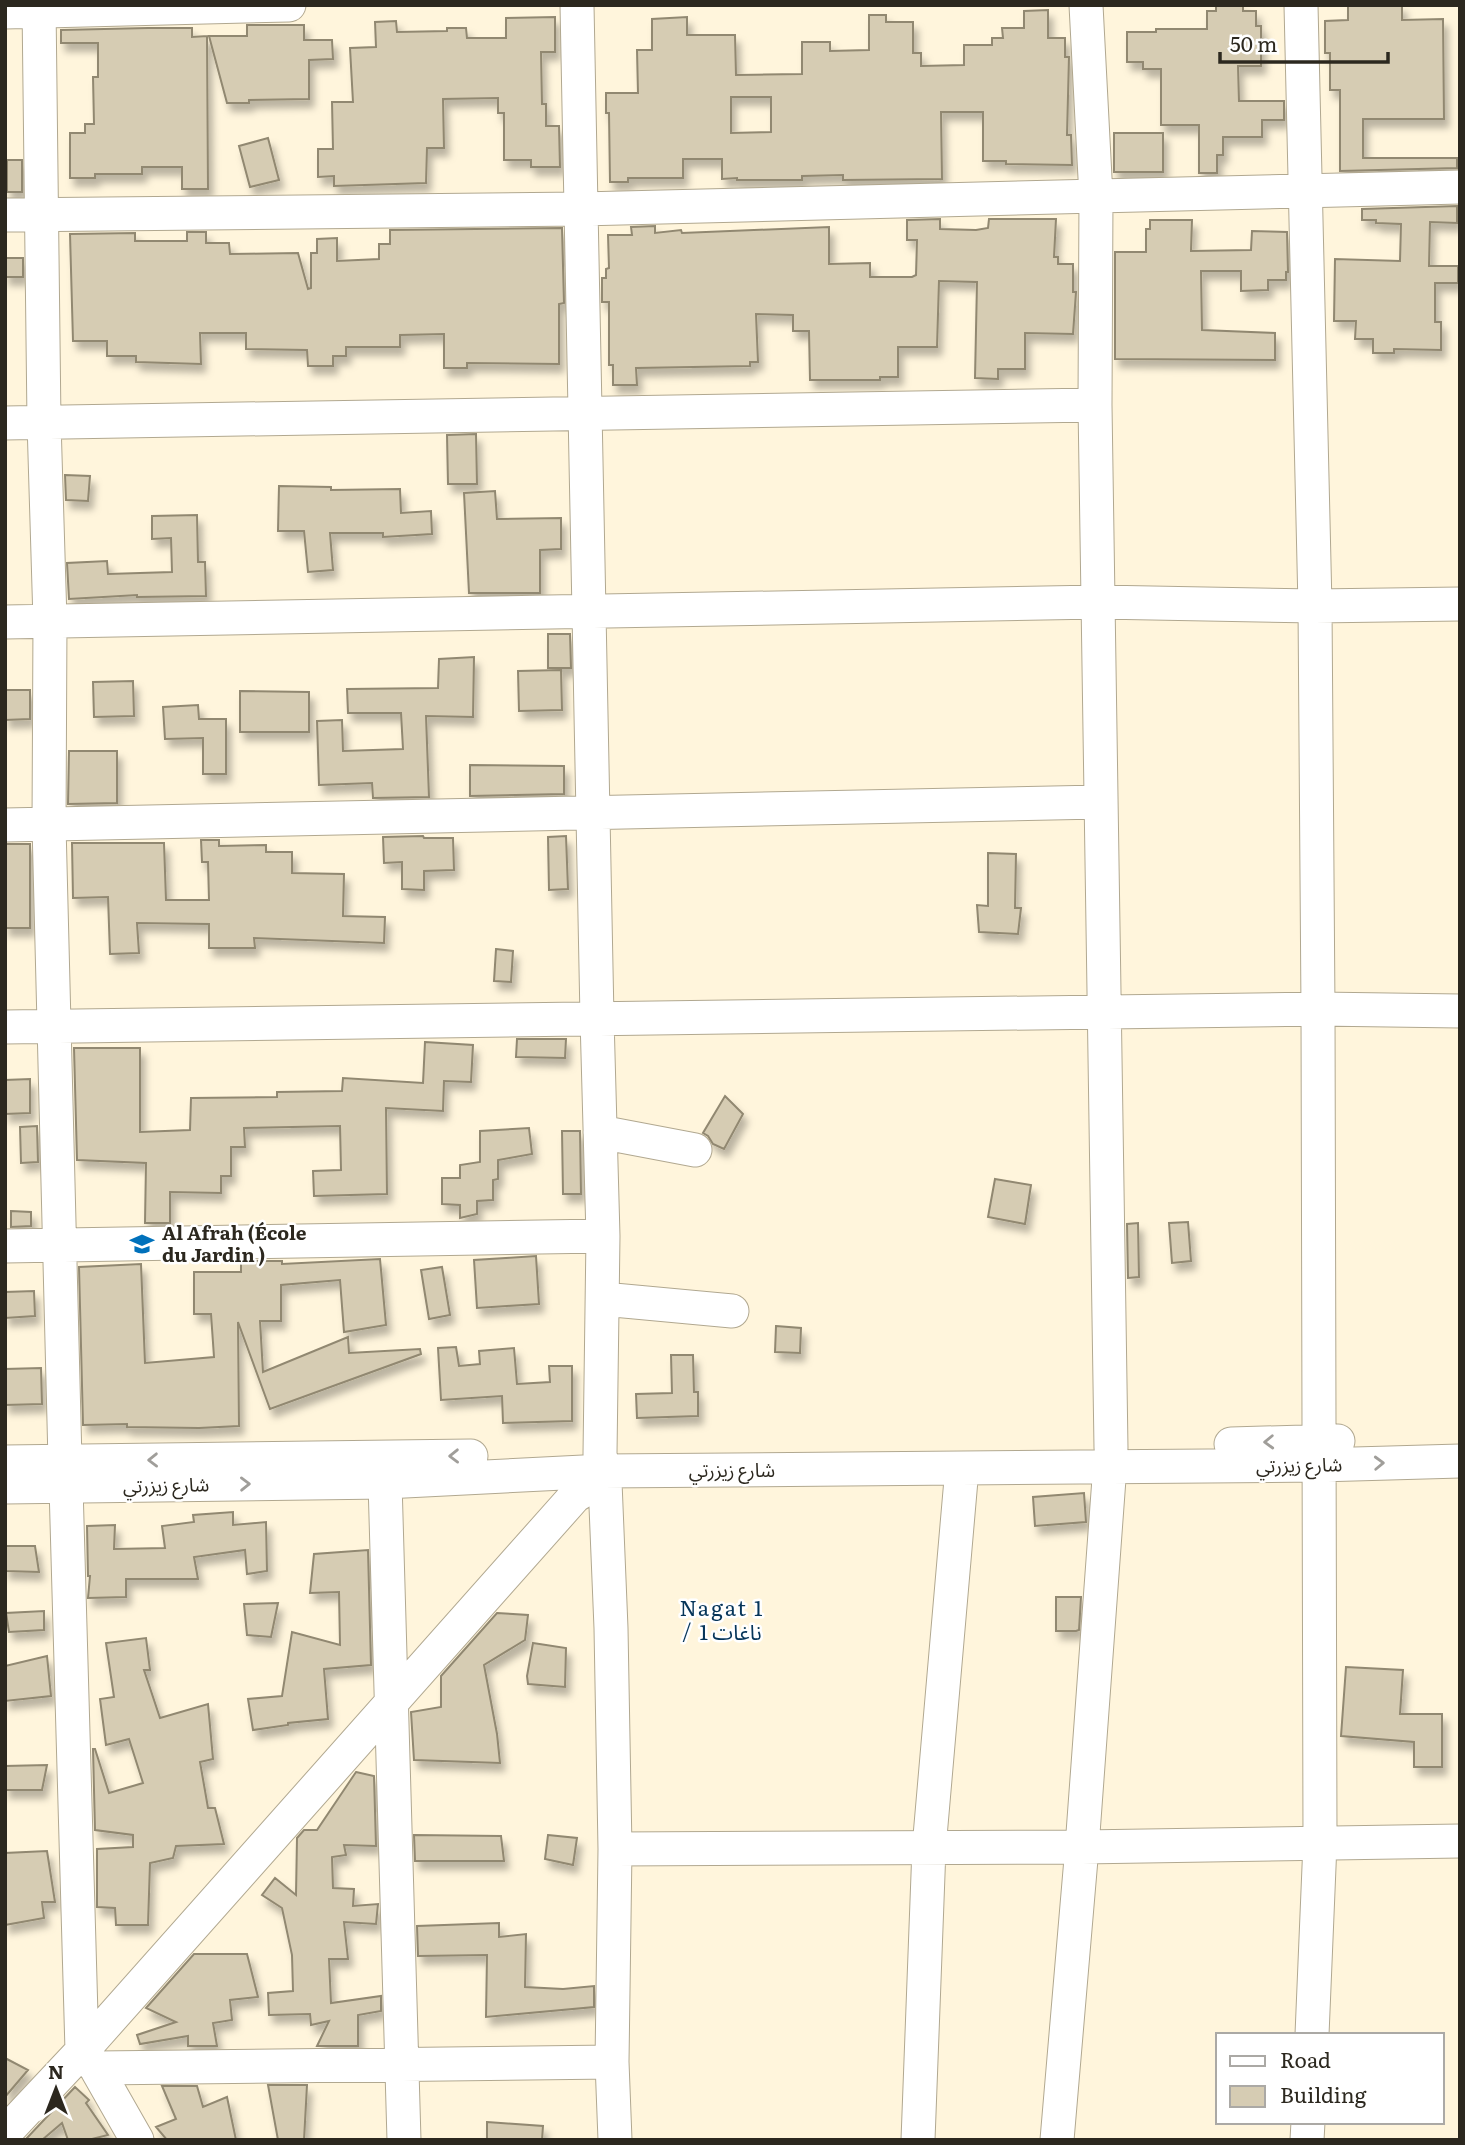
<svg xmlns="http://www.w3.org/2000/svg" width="1465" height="2145" viewBox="0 0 1465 2145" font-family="Literata,'Noto Sans Arabic',serif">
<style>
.building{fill:#d6ccb3;stroke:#918871;stroke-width:2;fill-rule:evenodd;filter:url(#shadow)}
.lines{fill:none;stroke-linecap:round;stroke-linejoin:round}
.minor-casing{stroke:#b1a890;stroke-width:35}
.minor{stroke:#fff;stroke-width:33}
.oneway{stroke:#a09e9a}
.labels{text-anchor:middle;stroke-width:5;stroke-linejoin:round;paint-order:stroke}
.poi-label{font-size:19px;font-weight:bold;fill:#2c281f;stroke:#fff;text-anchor:start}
.street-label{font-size:19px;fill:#2c281f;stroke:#fff}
.neighbourhood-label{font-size:21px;letter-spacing:2px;fill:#063559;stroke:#fff}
</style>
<defs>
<filter id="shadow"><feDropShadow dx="4.5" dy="8" stdDeviation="3.5" flood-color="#0004"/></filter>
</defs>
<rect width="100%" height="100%" fill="#fff5dc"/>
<path class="building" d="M1216,5h27v6h13v15h5v40h-23l1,35h45v19h-22v17h-39v18h-6v18h-18v-48h-38v-56h-18v-7h-16v-30h29v-3h51v-18h9z
M1348,5h54v15l41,-1 1,100h-81v39h94v10l-117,3v-81h-10v-37h-5v-32l23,-1z
M1048,10v28h17v19h4l-2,78h4l1,30 -66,-1v-3h-23v-49h-42l1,67 -99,1v-5l-41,1v4h-65v-2l-15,1v-20h-39v19h-55v4h-18l-1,-69h-3v-20h32l-1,-43h15v-31l35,-2v18h48l1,40 66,-1v-32h28v9l39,-1v-35h17v7h27v31h8v13l43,-1v-20h28v-7h11l-1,-10h22v-17zM731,97h40v35l-40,1z
M555,17v35h-14l1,52h4v22h13l1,41h-29v-7h-27v-47h-6v-15l-55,1 1,49h-17l-1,35 -92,3v-10l-16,1v-28h15l-1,-47h21l-3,-54 26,-1 -1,-25 21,-1 1,11 50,-1v-3h19l1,10h39v-20z
M247,25h57v15h28l1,19 -24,1v39l-60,1v3h-22l-18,-67h38z
M148,28h44v9l15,-1 1,153h-26v-22h-40v7h-47v4h-25v-45h15v-9h9l-1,-47h5v-34h-37v-13z
M1114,133h49v39h-49z
M268,138l11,42 -29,7 -11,-41z
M7,160h15v32h-15z
M1457,206v17l-27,-1 -1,44h29v17h-23v39h6v28l-47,-1v4h-21v-14h-18l1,-18h-22l1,-62 65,2 1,-37 -25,-1v-3h-14v-11z
M940,219v10l36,1 12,-2 1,-9h67l-2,38h4v7h15v28h3l-3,42 -48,-1v36h-27v10l-23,-1 2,-96 -38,-1 -2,66h-39v30h-18v3h-70l-1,-49h-16v-16l-37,-1 2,48h-8v4l-114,2 1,17h-24v-20h-4v-63h-7v-24h4v-9l3,-1 -1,-33h24l-1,-8 24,-1v7l26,-3 1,3 147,-6v37l41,-1v14h42l4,-2 1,-35h-10v-20z
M1150,220h42l-1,31 60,-1 1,-19 35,1 1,40h-2v8h-18v10l-27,1v-20h-40l1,59 73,3v27l-160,-1v-107h31v-23h4z
M562,228l2,75 -5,1v60l-92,-1v5h-23v-34l-44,1v12h-54v9h-13v10h-25l-1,-16 -61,-1v-16h-46l1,31 -65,-2v-6h-29v-15h-34l-3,-107 65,-1v8h52v-9h19v11h23l1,11 68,-1 10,36 3,-1v-35h6v-14l20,-1v23l42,-2v-15h11v-14z
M5,258h18v19h-18z
M476,434l1,50h-29l-1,-49z
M65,475l25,1 -2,25 -22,-1z
M279,486l52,1v3l69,-1 1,24 30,-2 1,23 -49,3v-4h-53l3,37 -25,2 -4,-41h-26z
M495,491l2,28 64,-1v31l-21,1v43h-71l-5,-100z
M197,515l1,47h7l1,34 -69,1v-2l-68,4 -2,-36 40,-2 1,13 64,-2 -1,-34 -19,1v-23z
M548,634h22l1,34h-23z
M474,657l-1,60 -47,-1 3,81 -56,1 -1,-15 -53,2 -2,-64 25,-1 1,31 60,-2 -2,-36h-53l-1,-24 91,-1 1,-29z
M561,670l1,40 -43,1 -1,-40z
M133,681l1,35 -40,1 -1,-35z
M5,690h25v29l-25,1z
M240,691l69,1v40h-69z
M198,705l1,14h27v55h-23v-36l-38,1 -2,-32z
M69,751h48v52l-49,1z
M470,765l94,1v28l-94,2z
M423,836l1,2h29l1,32 -30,1v19l-22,-1v-27l-18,1 -1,-26z
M566,836l2,53 -19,1 -1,-53z
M201,840h18v6l47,-1v7h26v21l52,1 -1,42 42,1 -1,26 -130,-5 1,10h-46v-24l-72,-1 2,30 -29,1 -2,-57 -35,1 -1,-55h92l2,57h43l-1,-38h-6z
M5,844h25v84h-25z
M988,853l28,1 -1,54h6l-3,26 -39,-2 -2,-27 11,1z
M496,949l17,2 -2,31 -17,-1z
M517,1039h49l-1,19 -49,-1z
M425,1042l48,3 -2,37 -27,-1 -1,30 -57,-3 1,86 -73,2 -1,-25 28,-1 -1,-44 -96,2 1,19h-14v29h-10v17l-51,-1v31h-25l1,-60 -69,-3 -3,-112h66v84l50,-2 1,-32 86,-1v-5l65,-1 1,-13 80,5z
M30,1079v34l-25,1v-34z
M725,1096l18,18 -19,35 -11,-5 -5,-8 -5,-3z
M37,1126l1,36 -17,1 -1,-36z
M529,1128l3,26 -34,6v19l-5,1v20l-16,1v13l-17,4v-13l-18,-1v-26h18v-13l20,-3v-31z
M562,1131h18l1,63h-18z
M995,1179l36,6 -6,39 -37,-7z
M11,1211l20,1v14l-20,1z
M1188,1222l3,39 -19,2 -3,-40z
M1138,1223l1,54 -11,1 -1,-54z
M536,1256l3,48 -62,4 -3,-48z
M380,1259l6,66 -42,7 -4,-52 -59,5v36h-21l3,51 85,-35 1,16 71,-4 1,5 -151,55 -32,-87 1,104 -40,2 -72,-1v-3l-44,1 -4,-158 62,-3 4,99 69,-6 -3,-43h-17v-42h47v-11h41v3z
M442,1267l8,48 -21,4 -8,-49z
M34,1291l1,25 -30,2v-26z
M776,1326l25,2 -1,25 -25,-1z
M456,1347l3,19 21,-2 -1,-13 35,-3 3,36 33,-2 -1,-16h23v55l-69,2 -1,-27 -61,4 -3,-52z
M671,1355h22l1,37h4v24l-61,2 -1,-24 36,-1z
M41,1368l1,36 -37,1v-36z
M1084,1493l2,29 -51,4 -2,-29z
M233,1512v13l33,-3 1,49 -20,3 -2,-24 -51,7 4,22h-72v18l-38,1 2,-22h-2l-1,-50 28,-1 -1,24 51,-1 -3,-22 32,-4 -1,-7z
M5,1546h30l4,26 -34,-1z
M368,1550l3,115 -47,4 4,50 -40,4v2l-35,5 -5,-31 34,-3 10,-64 48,13 -1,-53 -29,1 4,-39z
M1056,1597h25l-2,33 -3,1h-20z
M278,1603l-7,34 -24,-2 -3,-31z
M44,1611v19l-35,2 -3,-19z
M497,1613l31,2 -3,25 -41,25 13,69 3,29 -86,-3 -3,-48 30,-5v-31z
M146,1638l4,32h-6l16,48 48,-14 5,55 -13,3 8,46h7l9,36 -48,2 -3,12 -23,5 -2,62h-32l-1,-17 -18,-1v-58l36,-2v-12l-38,-5 -2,-81h2l14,44 34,-10 -14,-44 -23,6 -6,-46 14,-2 -8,-54z
M533,1643l33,5 -1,39 -37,-3 -1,-8z
M47,1656l4,40 -46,5v-35z
M1346,1667l57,3 -3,44h42v53h-28v-25l-73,-6z
M47,1765l-5,25h-37v-24z
M356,1772l18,4 2,70 -32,-1 2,10 -14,2 1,31 21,1 -1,17 25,-2 -2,20 -32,-2 4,37h-19l2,44 50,-7v15l-23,4v31h-41l12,-25 -18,4 -1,-11 -41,1 -1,-22 25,-2 -1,-36 -10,-47 -20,-13 13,-17 21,17 1,-57 7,-8h13z
M414,1835l87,1 3,25h-89z
M548,1835l29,3 -4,27 -28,-6z
M47,1851l8,51h-13l2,16 -39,7v-72z
M499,1923v14l27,-3 -1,53 38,2 31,-3v21l-108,10 1,-62 -69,1 -1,-30z
M194,1954h53l11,43 -28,3 2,20 -19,3 4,23h-29v-10l-48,8 -3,-9 39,-13 -30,-14z
M5,2058l23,12 -23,27z
M268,2085h39l-3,55h-26z
M162,2086h35l6,21 24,-10 9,43h-69l-11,-13 20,-8z
M75,2087l14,13 -3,3 22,32 -20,5h-20l-6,-17 -20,17h-17z
M487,2122l56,4 -1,14h-55z"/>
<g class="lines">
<g class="minor-casing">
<path id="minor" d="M39,5l5,417 6,199 -1,204 16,636
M577,5l20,1013 6,218 -3,218 5,28 6,146 4,221 -3,213 3,78
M1086,5l10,192 -1,208 16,1043
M1301,5l14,601 3,403 2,834 -8,192
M5,12l284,-7
M5,215l576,-6 879,-22
M5,423l1090,-18
M5,622l1094,-20 216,4 145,-2
M5,825l1095,-23
M5,1027l1313,-18 142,2
M600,1132l95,18
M5,1246l598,-10
M603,1299l129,12
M1231,1444l107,-3
M5,1462l466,-6
M385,1482l19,658
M66,1486l16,565 14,17 41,72
M5,1487l380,-5 218,-11 716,-6 141,-4
M615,1849l467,-2 378,-6
M96,2068l516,-6
M5,2133l77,-82 493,-555 18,-11 12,-3
M918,2140l11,-292 33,-380
M1057,2140l25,-293 28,-382
M1307,2140l1,-18"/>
</g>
<use href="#minor" class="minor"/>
</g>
<defs><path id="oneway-chevron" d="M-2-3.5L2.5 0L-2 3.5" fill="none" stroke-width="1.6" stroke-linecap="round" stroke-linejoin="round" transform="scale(1.75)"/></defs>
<g class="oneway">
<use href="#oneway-chevron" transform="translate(1269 1442) rotate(178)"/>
<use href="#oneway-chevron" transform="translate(454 1456) rotate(179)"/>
<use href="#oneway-chevron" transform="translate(153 1460) rotate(179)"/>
<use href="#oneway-chevron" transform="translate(1379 1463) rotate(-2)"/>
<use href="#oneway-chevron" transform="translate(245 1484) rotate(-1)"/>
</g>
<defs>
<g id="school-bare" transform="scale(1.89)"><path d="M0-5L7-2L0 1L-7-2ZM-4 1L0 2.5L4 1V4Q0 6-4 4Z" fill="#0071bb" stroke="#fff" stroke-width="2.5" paint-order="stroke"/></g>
</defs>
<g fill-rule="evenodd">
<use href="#school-bare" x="142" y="1244"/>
</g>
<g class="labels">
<g class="poi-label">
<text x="162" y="1240">Al Afrah (École<tspan x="162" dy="22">du Jardin )</tspan></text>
</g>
<g class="street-label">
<text transform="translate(1299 1465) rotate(-1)" y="7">شارع زيزرتي</text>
<text x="732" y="1477">شارع زيزرتي</text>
<text transform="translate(166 1485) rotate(-1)" y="7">شارع زيزرتي</text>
</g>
<g class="neighbourhood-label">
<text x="722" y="1616">Nagat 1<tspan x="722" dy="24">/ ناغات 1</tspan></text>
</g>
</g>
<rect width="1465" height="2145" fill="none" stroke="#2c281f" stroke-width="14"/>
<rect x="1216" y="2033" width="228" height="91" fill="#ffffff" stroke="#aba9a5" stroke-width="2"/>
<rect x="1230" y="2056" width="35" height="10" fill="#ffffff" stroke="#aba9a5" stroke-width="2"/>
<text x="1280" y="2068" font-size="21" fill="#2c281f">Road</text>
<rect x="1230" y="2086" width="35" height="21" fill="#d6ccb3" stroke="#aba9a5" stroke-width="2"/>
<text x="1280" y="2103" font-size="21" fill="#2c281f">Building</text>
<g transform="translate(56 2089)" stroke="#ffffff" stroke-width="5" paint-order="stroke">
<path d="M0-5L12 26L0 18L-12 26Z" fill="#2c281f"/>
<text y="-10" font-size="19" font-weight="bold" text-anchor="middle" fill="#2c281f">N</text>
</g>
<path d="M1220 52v10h168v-10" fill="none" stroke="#2c281f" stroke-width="3.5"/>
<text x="1230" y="52" font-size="21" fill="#2c281f" stroke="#ffffff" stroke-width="5" paint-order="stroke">50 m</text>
</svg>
